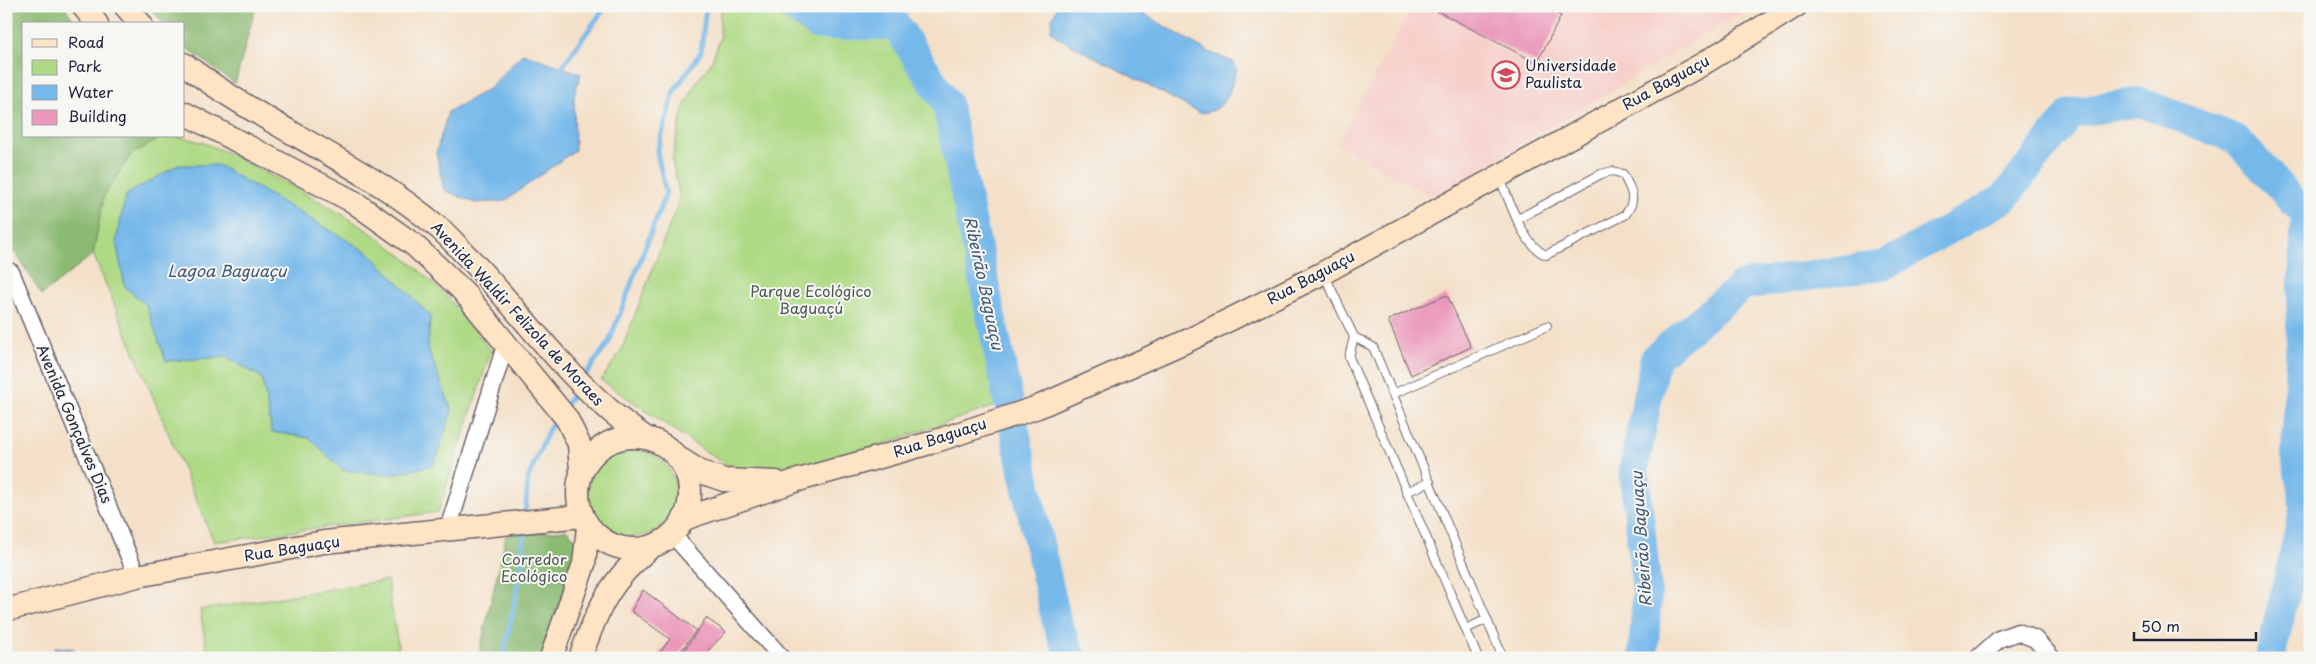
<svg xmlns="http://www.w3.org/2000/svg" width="2316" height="664" viewBox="0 0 2316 664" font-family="'Playpen Sans',sans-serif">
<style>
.built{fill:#f7d0cb}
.green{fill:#afda85;stroke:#687e60;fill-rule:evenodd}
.forest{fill:#8bba72;stroke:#566e56}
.water{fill:#75b8ea;stroke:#4c6d92}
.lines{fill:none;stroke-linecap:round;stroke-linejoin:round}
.stream{stroke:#75b8ea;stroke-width:5}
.river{stroke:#75b8ea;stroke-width:30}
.building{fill:#eb98ba}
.lane-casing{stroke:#6c646c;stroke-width:10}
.street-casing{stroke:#6c646c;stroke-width:19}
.secondary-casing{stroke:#6c646c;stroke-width:25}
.lane{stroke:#fff;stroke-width:8}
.street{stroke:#fff;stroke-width:16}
.secondary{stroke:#fee4c5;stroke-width:22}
.labels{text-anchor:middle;stroke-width:4;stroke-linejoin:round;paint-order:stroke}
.poi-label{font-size:15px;fill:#22223b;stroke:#f6f6f2;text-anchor:start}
.street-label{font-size:15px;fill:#22223b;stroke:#f6f6f2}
.park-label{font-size:15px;fill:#4c5951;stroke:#f6f6f2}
.water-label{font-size:16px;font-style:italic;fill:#3f5678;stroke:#f6f6f2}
</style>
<rect width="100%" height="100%" fill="#f6f6f2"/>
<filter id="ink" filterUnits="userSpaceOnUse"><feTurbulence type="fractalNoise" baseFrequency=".02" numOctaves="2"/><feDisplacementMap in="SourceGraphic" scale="10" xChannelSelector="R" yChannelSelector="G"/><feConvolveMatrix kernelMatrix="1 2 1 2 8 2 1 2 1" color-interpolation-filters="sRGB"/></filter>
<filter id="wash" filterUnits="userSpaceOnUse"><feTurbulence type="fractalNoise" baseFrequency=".0096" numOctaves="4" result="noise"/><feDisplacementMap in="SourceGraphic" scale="20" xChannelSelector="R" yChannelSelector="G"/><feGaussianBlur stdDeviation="1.12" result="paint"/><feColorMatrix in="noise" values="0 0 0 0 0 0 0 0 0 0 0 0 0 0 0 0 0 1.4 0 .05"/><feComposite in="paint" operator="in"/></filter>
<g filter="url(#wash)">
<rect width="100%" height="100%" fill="#f4e0c8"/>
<path class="built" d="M1413,6h339l-318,192 -97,-54z"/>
<path class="green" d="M724,6h42l41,29 85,3 43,71 60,297 -194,66 -59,2 -31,-19 -110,-75 20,-29 59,-153 -8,-38 11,-51 14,-28 14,-18 9,-25v-25z
M165,136c35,0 69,20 99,36 63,32 123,65 173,115 20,19 36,43 54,64l-53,161 -224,30 -121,-288 10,-58 28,-42zM146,305l284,10 -2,34 24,62 -110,59 -32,-32 -38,-6 -10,-54 -34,-21 -62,4z
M588 493a44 44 0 1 1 88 0a44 44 0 1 1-88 0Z
M387,580l13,78h-192l-8,-48z"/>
<path class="forest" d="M6,6h58l12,18h-52v112h141l-34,18 -27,42 -11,58 -51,41 -27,-43 -9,3z
M148,6h108l-21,78 -51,-38v-22h-20z
M567,530l13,13 -38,115h-64l28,-123z"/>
<path class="water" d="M1058,6h72l79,46 24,10 4,8c-8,21 -10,42 -37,43l-143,-76 -6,-7 1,-11z
M523,53l58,21 -7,22 1,54 -70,51 -30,2 -31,-13 -8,-37 12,-41 42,-24z
M178,165h40l151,88 61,62 -2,34 24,62 -18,54 -44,10 -48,-5 -32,-32 -38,-6 -10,-54 -35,-21 -61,4 -20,-56 -21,-18 -9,-45 10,-47z
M55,647l19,2v9l-20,-1z"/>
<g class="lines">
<path class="stream" d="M562,67l44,-61
M584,377l25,-35 57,-149 -9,-41 17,-61 27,-39 5,-46
M565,406l12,-18
M2296,454l14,-1
M525,517l3,-39 20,-47 9,-14
M503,658l19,-92 2,-38"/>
<path class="river" d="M792,6l26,19h78l51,79 83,400 27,119 15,35
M1643,658l4,-65 -13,-125 21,-110 88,-73 142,-20 118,-66 68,-86 69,-11 96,37 70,76 -10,239 9,53 -35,151"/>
</g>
<g id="blocks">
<path class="building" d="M1440,6h102l19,10 -24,47 -100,-52z
M1447,295l24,52 -60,28 -23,-55z
M643,590l53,40 -20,28h-20l14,-19 -39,-28z
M706,618l20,14 -25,26h-22z"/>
</g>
</g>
<g filter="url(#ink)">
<use href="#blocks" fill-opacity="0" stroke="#6c646c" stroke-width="1"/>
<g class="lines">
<g class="lane-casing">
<path id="lane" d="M1500,179c11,24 22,66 46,76l79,-40c13,-16 6,-25 -2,-41l-10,-3 -12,3 -83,45
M1324,274l30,63 19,10 130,311
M1354,337l-5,20 129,301
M1393,394l154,-68
M1406,492l24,-10
M1466,629l21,-10"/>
</g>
<g class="street-casing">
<path id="street" d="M6,274l5,-2 126,304
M448,529l58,-186
M672,534l110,124
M1978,658l21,-19 19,-7 17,7 17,19"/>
</g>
<g class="secondary-casing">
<path id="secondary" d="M83,6l14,18
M125,6l16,18
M184,64c81,62 177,98 255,164 11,9 21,22 32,32 57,60 105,132 175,178
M184,113l170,89 60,43 49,46 104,128 12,25 2,27
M578 493a56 56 0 1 1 112 0a56 56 0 1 1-112 0Z
M677,457l24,15 23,8 52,2
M684,519l111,-38 135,-38 108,-36 151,-67 134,-67 378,-208 95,-59
M6,610l131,-34 187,-34 258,-26
M551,658l33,-94 4,-37
M580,658c19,-51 28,-76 72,-112"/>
</g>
<use href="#lane" class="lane"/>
<use href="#street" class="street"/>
<use href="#secondary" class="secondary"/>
</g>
</g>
<defs>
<g id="university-ring" transform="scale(1.4375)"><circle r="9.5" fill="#f6f6f2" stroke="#d1495b" stroke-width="1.5"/><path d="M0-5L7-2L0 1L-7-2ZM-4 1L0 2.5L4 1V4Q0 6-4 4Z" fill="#d1495b"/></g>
</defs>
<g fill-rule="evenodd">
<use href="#university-ring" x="1506" y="75"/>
</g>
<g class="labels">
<g class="poi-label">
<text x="1525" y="71">Universidade<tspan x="1525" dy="17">Paulista</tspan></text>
</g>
<g class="street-label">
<text transform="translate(1666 83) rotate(-29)" y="5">Rua Baguaçu</text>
<text transform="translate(1311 278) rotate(-28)" y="5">Rua Baguaçu</text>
<text transform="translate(517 314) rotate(47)" y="5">Avenida Waldir Felizola de Moraes</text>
<text transform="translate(74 424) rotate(67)" y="5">Avenida Gonçalves Dias</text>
<text transform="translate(940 438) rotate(-18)" y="5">Rua Baguaçu</text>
<text transform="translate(292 549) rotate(-9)" y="5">Rua Baguaçu</text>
</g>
<g class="park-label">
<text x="811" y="297">Parque Ecológico<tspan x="811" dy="17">Baguaçú</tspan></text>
<text x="534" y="565">Corredor<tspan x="534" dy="17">Ecológico</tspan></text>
</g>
<g class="water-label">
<text x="227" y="277">Lagoa Baguaçu</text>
<text transform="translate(984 283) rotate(78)" y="6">Ribeirão Baguaçu</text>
<text transform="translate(1641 539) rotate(-94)" y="6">Ribeirão Baguaçu</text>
</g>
</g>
<rect width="2316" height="664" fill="none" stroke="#f6f6f2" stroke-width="25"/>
<rect x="22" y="22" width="162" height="115" fill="#f6f6f2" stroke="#a1a1a9"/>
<rect x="32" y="39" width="25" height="8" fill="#fee4c5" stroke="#a1a1a9"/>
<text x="68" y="48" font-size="15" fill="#22223b">Road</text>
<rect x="32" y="60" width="25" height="15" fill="#afda85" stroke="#a1a1a9"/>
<text x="68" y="72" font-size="15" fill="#22223b">Park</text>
<rect x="32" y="85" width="25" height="15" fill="#75b8ea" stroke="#a1a1a9"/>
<text x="68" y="98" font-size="15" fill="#22223b">Water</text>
<rect x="32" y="110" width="25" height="15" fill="#eb98ba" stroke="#a1a1a9"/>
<text x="68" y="122" font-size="15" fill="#22223b">Building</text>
<path d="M2134 632v8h122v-8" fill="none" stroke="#22223b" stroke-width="2.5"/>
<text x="2141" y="632" font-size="15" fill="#22223b" stroke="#f6f6f2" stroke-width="4" paint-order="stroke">50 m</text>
</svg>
